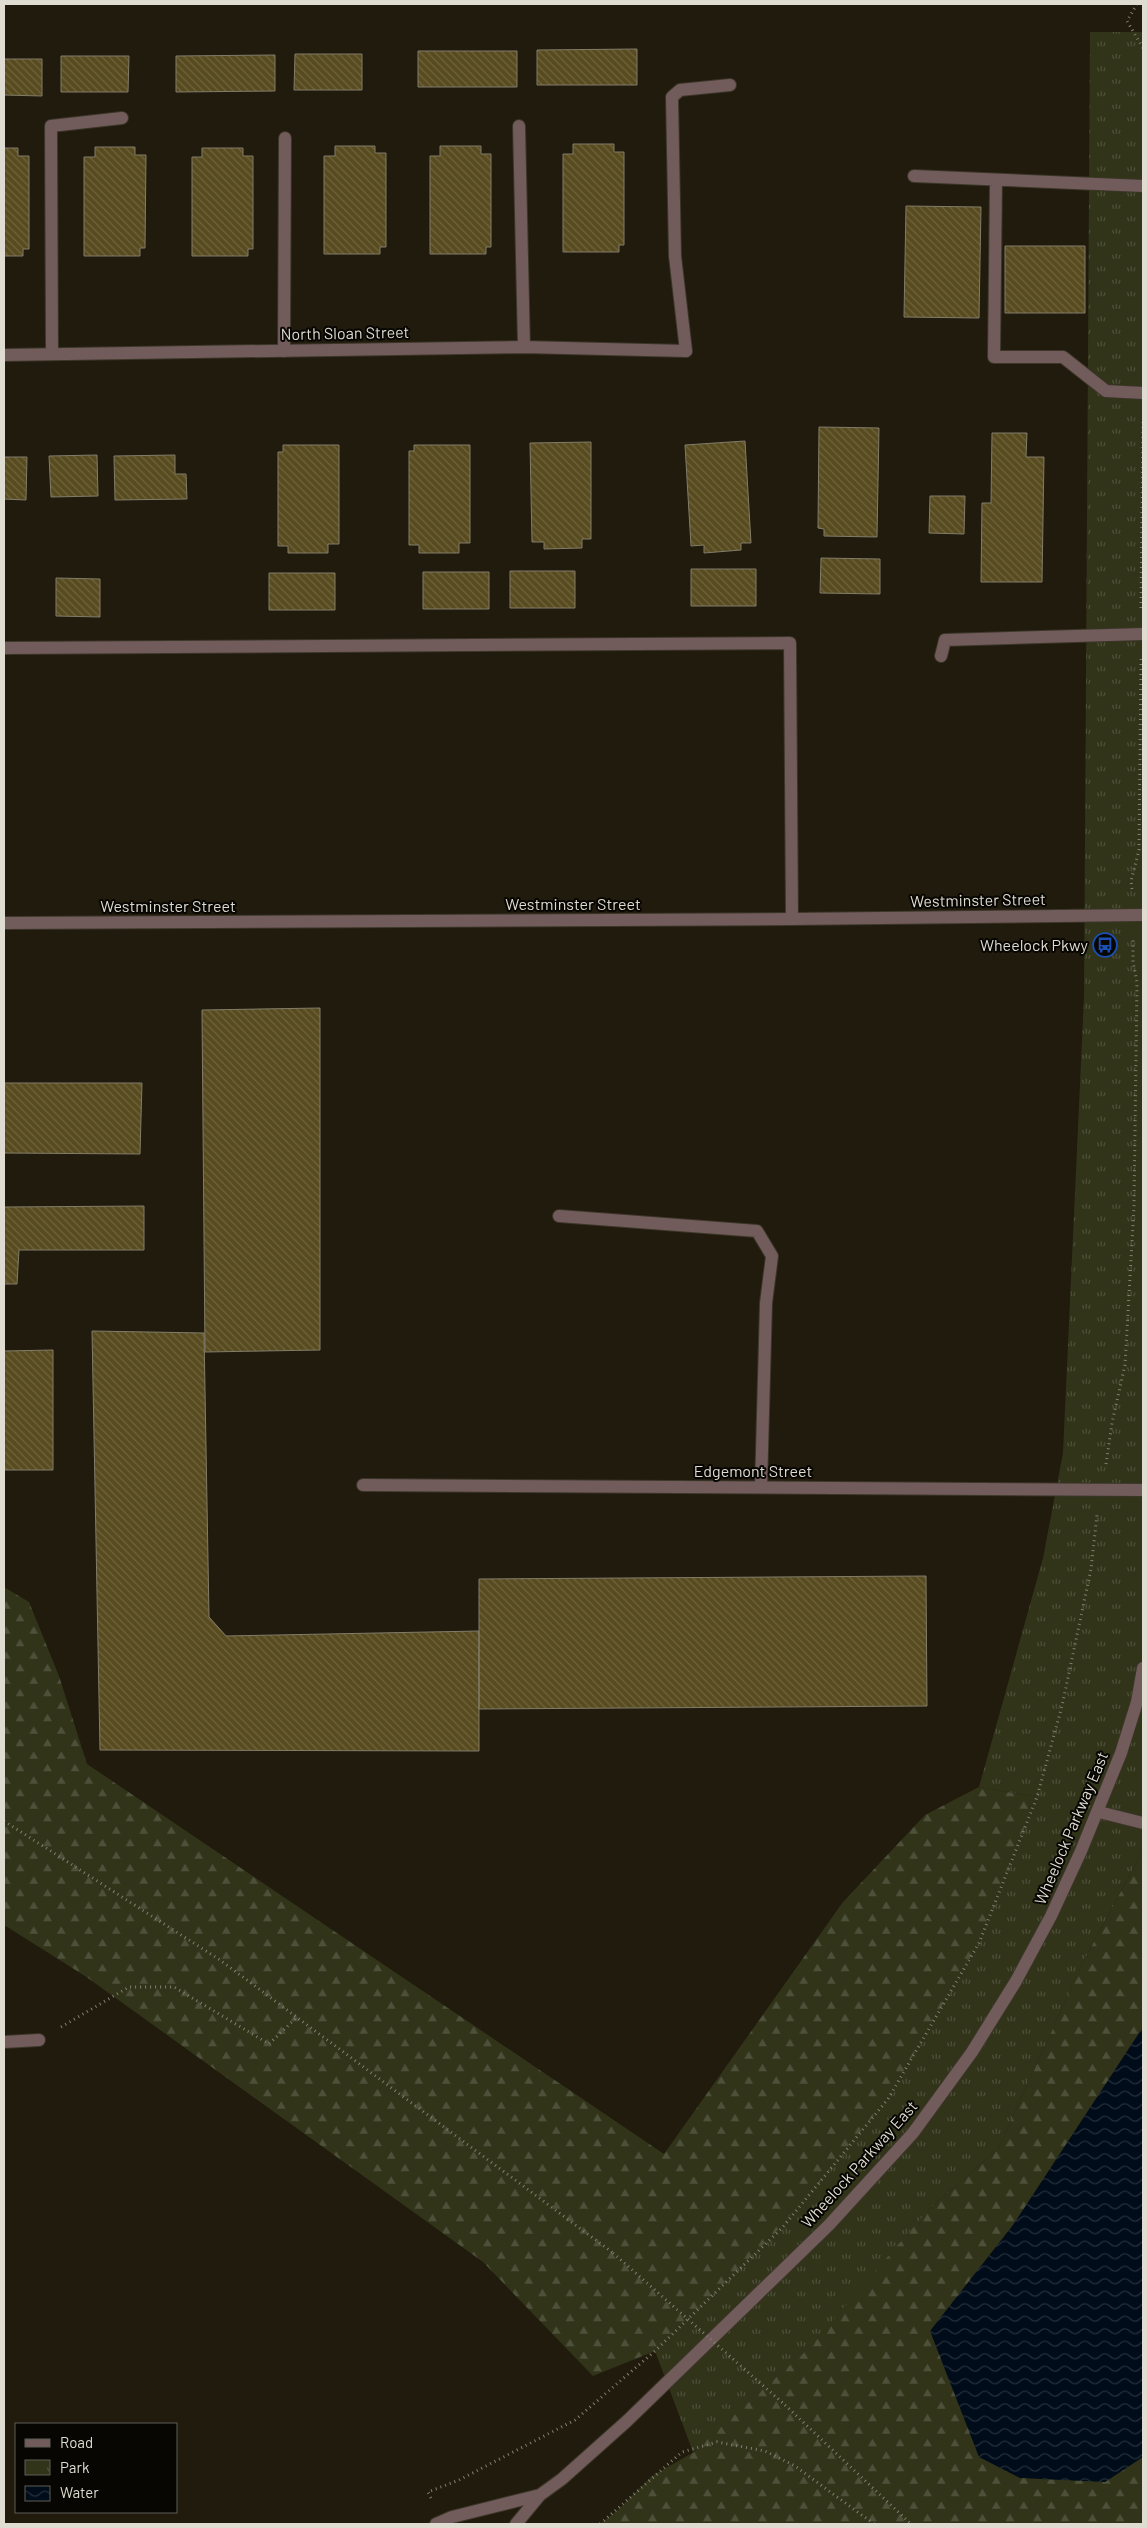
<svg xmlns="http://www.w3.org/2000/svg" width="1147" height="2528" viewBox="0 0 1147 2528" font-family="Barlow,sans-serif">
<style>
.forest{fill:url(#forest-firs)}
.park{fill:url(#park-tufts)}
.water{fill:url(#water-waves)}
.building{fill:url(#building-back-hatch);stroke:#827c6a}
.lines{fill:none;stroke-linecap:round;stroke-linejoin:round}
.service-casing{stroke:#3b3628;stroke-width:14}
.minor-casing{stroke:#3b3628;stroke-width:14}
.tertiary-casing{stroke:#3b3628;stroke-width:14}
.path{stroke:#837f72;stroke-width:3;stroke-dasharray:1 4;stroke-linecap:butt}
.service{stroke:#715b5b;stroke-width:12}
.minor{stroke:#715b5b;stroke-width:12}
.tertiary{stroke:#715b5b;stroke-width:12}
.path-bridge{stroke:#837f72;stroke-width:3;stroke-dasharray:1 4;stroke-linecap:butt}
.labels{text-anchor:middle;stroke-width:4;stroke-linejoin:round;paint-order:stroke}
.street-label{font-size:16px;fill:#dfdcd2;stroke:#080602}
.poi-label{font-size:16px;fill:#dfdcd2;stroke:#080602;text-anchor:end}
</style>
<defs>
<pattern id="forest-firs" width="22" height="20" patternUnits="userSpaceOnUse" patternTransform="scale(1.25)"><rect width="22" height="20" fill="#313419"/><path d="M5 1l3.5 6h-7zM16 11l3.5 6h-7z" fill="#4e513a"/></pattern>
<pattern id="park-tufts" width="24" height="20" patternUnits="userSpaceOnUse" patternTransform="scale(1.25)"><rect width="24" height="20" fill="#313419"/><path d="M3 7l-1-3M5 7V3M7 7l1-3M15 17l-1-3M17 17v-4M19 17l1-3" fill="none" stroke="#4e513a"/></pattern>
<pattern id="water-waves" width="16" height="10" patternUnits="userSpaceOnUse" patternTransform="scale(1.25)"><rect width="16" height="10" fill="#000c1a"/><path d="M0 5q4-4 8 0t8 0" fill="none" stroke="#252f3a"/></pattern>
<pattern id="building-back-hatch" width="6" height="6" patternUnits="userSpaceOnUse" patternTransform="scale(1.25)"><rect width="6" height="6" fill="#584b1f"/><path d="M-1 5l2 2M0 0l6 6M5-1l2 2" fill="none" stroke="#70643f"/></pattern>
</defs>
<rect width="100%" height="100%" fill="#201b0c"/>
<path class="forest" d="M4,1587l25,15 30,74 28,88 577,390 179,-252 82,-87 54,-28 58,10 -58,146 -91,156 -106,129 -127,123 -62,25 -110,-114 -398,-286 -81,-51z
M1143,1850v674h-543l18,-14 34,-34 42,-24 235,-243 69,-60 85,-187z"/>
<path class="park" d="M1090,32h53v1818l-60,112 -85,187 -69,60 -123,142 -113,101 -38,-101 120,-118 113,-134 91,-156 58,-146 -58,-10 64,-229 20,-105 21,-456z"/>
<path class="water" d="M1143,2027v430l-38,25 -85,-4 -41,-21 -49,-126 83,-106z"/>
<path class="building" d="M637,49v36h-100v-35z
M418,51h99v36h-99z
M295,54h67v36h-68z
M275,55v36l-99,1v-36z
M61,56h68l-1,36h-67z
M4,59h38v37l-38,-1z
M573,144h41v8h10v93h-5v7h-56v-98h10z
M335,146h40v7h11v94h-6v7h-56v-98h11z
M440,146h41v8h10v93h-5v7h-56v-98h10z
M95,147h40v8h11l-1,93h-5v8h-56v-99h11z
M4,148h14v8h11v93h-6v7h-19z
M202,148h41v8h10v93h-5v7h-56v-99h10z
M906,206l75,1 -2,111 -75,-1z
M1005,246h80v67h-80z
M819,427l60,1 -2,109 -53,-1v-7l-6,-1z
M992,433h35l-1,24h18l-2,125h-61l1,-79h9z
M745,441l6,102h-10v7l-37,3v-8l-13,1 -6,-101z
M591,442v97h-9v9l-38,1v-7h-12l-2,-99z
M283,445h56v99h-11v9h-40v-7h-10v-94h5z
M414,445h56v98h-11v10h-40v-8h-10v-94h5z
M97,455l1,41 -47,1 -2,-41z
M175,455v19h11l1,25 -72,1 -1,-44z
M4,457h23l-1,43 -22,-1z
M930,496h35l-1,38 -35,-1z
M821,558l59,1v35l-60,-1z
M691,569h65v37h-65z
M510,571h65v37h-65z
M423,572h66v37h-66z
M269,573h66v37h-66z
M56,578l44,1v38l-44,-1z
M320,1008v342l-115,2 -3,-342z
M4,1083h138l-2,71 -136,-1z
M144,1206v44h-125l-2,34h-13v-77z
M92,1331l112,2 5,284 17,19 253,-5v120l-379,-1z
M53,1350v120h-49v-119z
M926,1576l1,130 -448,3v-130z"/>
<g class="lines">
<g class="service-casing">
<path id="service" d="M519,126l5,221
M914,176l229,10
M996,180l-2,177h69l43,34 37,2
M284,351l1,-213
M686,351l-11,-95 -3,-159 8,-7 50,-5
M52,354l-1,-228 71,-8
M4,648l786,-5 2,276
M941,656l4,-16 198,-6
M559,1216l198,15 15,25 -6,47 -5,184
M1099,1812l44,11"/>
</g>
<g class="minor-casing">
<path id="minor" d="M4,355l520,-8 162,4
M363,1485l780,5
M4,2042l35,-2"/>
</g>
<g class="tertiary-casing">
<path id="tertiary" d="M4,923l788,-4 351,-4
M436,2524l16,-7 88,-22
M516,2524l24,-29 22,-16 65,-58 202,-196 84,-92 59,-81 44,-71 35,-65 30,-65 40,-98 16,-51 6,-34"/>
</g>
<path class="path" d="M1137,4l-10,17 16,27
M1141,608l2,-189
M1132,889l-1,-8 8,-31 2,-191
M1106,1464l6,-41 13,-58 9,-158 3,-225 -4,-20v-22
M4,1821l216,139 393,293
M61,2027l68,-40h45l95,57 28,-27
M785,2405l126,119
M431,2498l-3,-6 31,-12 116,-60 80,-69 127,-123 106,-129 91,-156 58,-146 25,-91 29,-137 6,-54
M600,2524l82,-72 35,-10 48,9 30,15 79,58"/>
<use href="#service" class="service"/>
<use href="#minor" class="minor"/>
<use href="#tertiary" class="tertiary"/>
<path class="path-bridge" d="M613,2253l172,152"/>
</g>
<defs>
<g id="bus-ring" transform="scale(1.25)"><circle r="9.5" fill="#080602" stroke="#1a4fb4" stroke-width="1.5"/><path d="M-5-6H5V4H4V6H2V4H-2V6H-4V4H-5ZM-3.5-4V0h7V-4ZM-3.5 1.2v1.5H-2V1.2ZM2 1.2v1.5H3.5V1.2Z" fill="#1a4fb4"/></g>
</defs>
<g fill-rule="evenodd">
<use href="#bus-ring" x="1105" y="945"/>
</g>
<g class="labels">
<g class="street-label">
<text transform="translate(345 333) rotate(-1)" y="6">North Sloan Street</text>
<text transform="translate(978 900) rotate(-1)" y="6">Westminster Street</text>
<text x="573" y="910">Westminster Street</text>
<text x="168" y="912">Westminster Street</text>
<text x="753" y="1477">Edgemont Street</text>
<text transform="translate(1071 1828) rotate(-67)" y="6">Wheelock Parkway East</text>
<text transform="translate(859 2164) rotate(-48)" y="6">Wheelock Parkway East</text>
</g>
<g class="poi-label">
<text x="1088" y="951">Wheelock Pkwy</text>
</g>
</g>
<rect width="1147" height="2528" fill="none" stroke="#dfdcd2" stroke-width="10"/>
<rect x="15" y="2423" width="162" height="90" fill="#080602" stroke="#5e5c55"/>
<rect x="25" y="2439" width="25" height="8" fill="#715b5b" stroke="#5e5c55"/>
<text x="60" y="2448" font-size="15" fill="#dfdcd2">Road</text>
<rect x="25" y="2460" width="25" height="15" fill="url(#park-tufts)" stroke="#5e5c55"/>
<text x="60" y="2473" font-size="15" fill="#dfdcd2">Park</text>
<rect x="25" y="2486" width="25" height="15" fill="url(#water-waves)" stroke="#5e5c55"/>
<text x="60" y="2498" font-size="15" fill="#dfdcd2">Water</text>
</svg>
